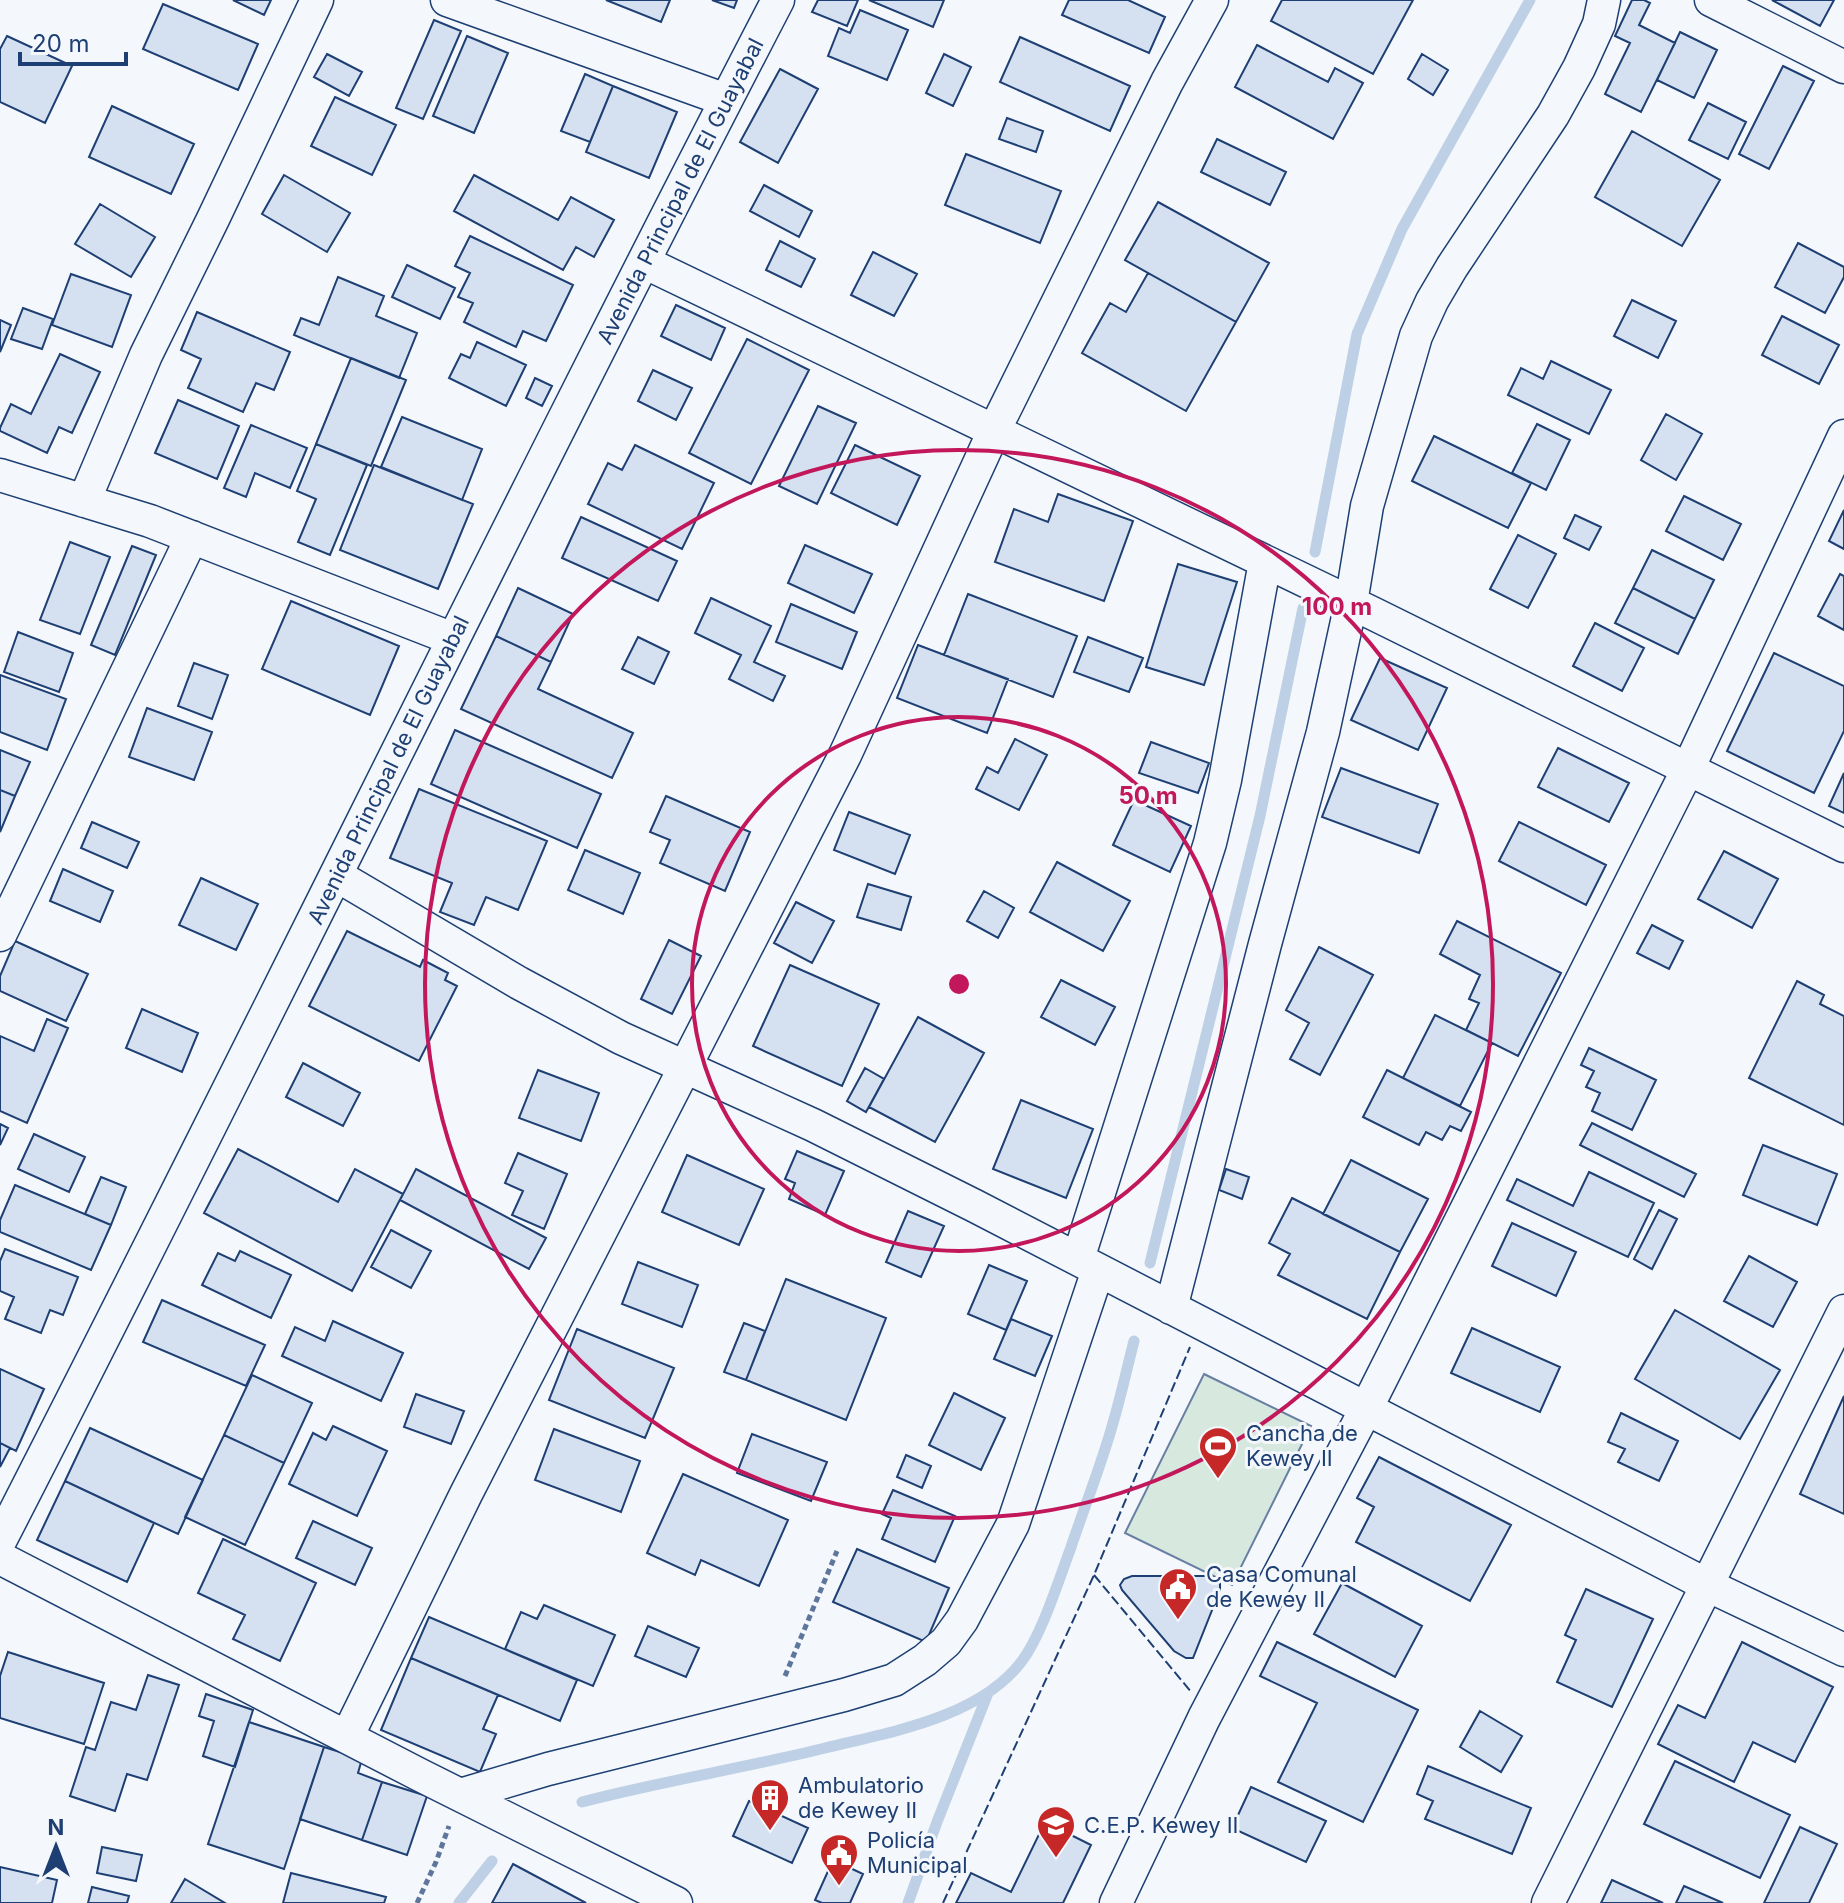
<svg xmlns="http://www.w3.org/2000/svg" width="1844" height="1903" viewBox="0 0 1844 1903" font-family="Inter,sans-serif">
<style>
.green{fill:#d7e8df;stroke:#687fa3;stroke-width:2}
.lines{fill:none;stroke-linecap:round;stroke-linejoin:round}
.stream{stroke:#bed0e5;stroke-width:11}
.building{fill:#d5e0f0;stroke:#1d3f73;stroke-width:2}
.minor-casing{stroke:#1d3f73;stroke-width:35}
.path{stroke:#5e769c;stroke-width:5;stroke-dasharray:6 4;stroke-linecap:butt}
.minor{stroke:#f4f7fb;stroke-width:32}
.fence{stroke:#1d3f73;stroke-width:2;stroke-dasharray:10 4;stroke-linecap:butt}
.ring{fill:none;stroke:#c2185b;stroke-width:4}
.labels{text-anchor:middle;stroke-width:6;stroke-linejoin:round;paint-order:stroke}
.street-label{font-size:22px;fill:#1d3f73;stroke:#f4f7fb}
.poi-label{font-size:22px;fill:#1d3f73;stroke:#f4f7fb;text-anchor:start}
.centre{fill:#c2185b;stroke:#f4f7fb;stroke-width:4}
.ring-label{font-size:24px;text-anchor:middle;font-weight:bold;fill:#c2185b;stroke:#f4f7fb;stroke-width:6;stroke-linejoin:round;paint-order:stroke}
</style>
<rect width="100%" height="100%" fill="#f4f7fb"/>
<path class="green" d="M1204,1374l107,52 -79,159 -107,-52z"/>
<g class="lines">
<path class="stream" d="M1315,552l42,-218 45,-105 128,-229
M1150,1263l110,-447 43,-208
M582,1802c80,-21 163,-34 243,-54 65,-16 154,-30 197,-87 20,-27 36,-79 48,-111 14,-42 31,-84 43,-127 8,-27 14,-55 21,-82
M459,1903l33,-42
M908,1903l29,-81 51,-129"/>
</g>
<path class="building" d="M233,0h38l-7,15z
M606,0h64l-9,22z
M712,0h25l-3,8z
M818,0h40l-11,26 -35,-14z
M869,0h75l-11,27z
M1069,0h59l37,17 -16,36 -87,-38z
M1282,0h131l-40,74 -102,-53z
M1632,0h12l6,3 -11,22 36,18 -34,69 -36,-18 25,-51 -15,-7z
M1772,0h62l-14,26z
M163,4l95,40 -20,46 -95,-41z
M860,10l48,20 -21,50 -59,-24 11,-28 11,5z
M434,20l27,11 -38,88 -27,-11z
M1680,32l37,18 -23,48 -37,-18z
M7,36l65,30 -27,57 -45,-21v-53z
M467,36l41,17 -34,80 -41,-17z
M1020,37l110,49 -20,45 -110,-49z
M1257,45l71,37 7,-14 28,15 -30,56 -98,-52z
M327,54l35,18 -13,24 -35,-19z
M944,54l27,13 -18,39 -27,-13z
M1422,54l26,16 -15,25 -25,-16z
M1783,66l31,15 -45,88 -30,-15z
M780,69l38,20 -40,74 -38,-21z
M585,74l28,12 -23,56 -29,-11z
M613,86l64,26 -28,66 -63,-26z
M335,97l61,28 -24,50 -61,-29z
M1708,103l38,19 -18,37 -39,-19z
M112,106l82,38 -23,50 -82,-37z
M1007,118l36,13 -7,21 -37,-13z
M1632,131l88,49 -38,66 -87,-49z
M1217,139l69,33 -16,33 -69,-33z
M966,154l95,37 -21,52 -95,-38z
M284,175l66,38 -23,39 -65,-38z
M474,175l84,45 13,-23 43,23 -20,37 -18,-10 -13,23 -109,-59z
M764,185l48,26 -13,26 -49,-26z
M1158,202l111,61 -33,59 -111,-62z
M100,204l55,33 -24,40 -56,-33z
M470,236l103,49 -27,56 -23,-10 -7,16 -52,-25 9,-19 -15,-6 12,-24 -15,-7z
M780,241l35,18 -14,28 -35,-17z
M1798,243l46,24v10l-19,36 -50,-26z
M873,252l44,22 -23,42 -43,-21z
M407,265l48,23 -15,31 -48,-22z
M1148,273l88,49 -50,89 -104,-58 28,-50 16,9z
M71,274l60,21 -19,52 -60,-22z
M338,277l46,19 -8,20 41,17 -18,45 -105,-43 7,-17 18,7z
M1632,300l44,21 -18,37 -44,-22z
M676,305l49,23 -14,32 -50,-24z
M23,308l30,11 -11,30 -31,-10z
M197,312l93,40 -16,38 -18,-7 -13,29 -55,-24 13,-29 -20,-9z
M1782,316l57,29 -20,39 -57,-29z
M0,320l11,5 -11,27z
M747,339l62,31 -58,114 -62,-31z
M477,342l49,23 -20,41 -57,-28 12,-24 9,4z
M60,354l40,18 -28,61 -13,-6 -12,26 -47,-22v-3l11,-24 20,10z
M351,358l55,22 -35,86 -55,-22z
M1551,361l60,29 -22,44 -81,-39 13,-27 22,11z
M653,370l39,18 -16,32 -38,-19z
M535,378l17,8 -10,20 -16,-8z
M178,400l61,26 -22,53 -62,-26z
M818,406l38,17 -39,81 -38,-18z
M1666,414l36,20 -26,46 -35,-20z
M402,417l80,32 -20,51 -81,-33z
M1537,424l33,16 -24,50 -34,-17z
M251,425l56,23 -17,40 -35,-15 -9,24 -22,-9z
M1434,436l97,47 -23,45 -96,-47z
M316,444l51,21 -37,90 -32,-13 18,-43 -19,-8z
M635,445l79,38 -32,66 -94,-45 20,-41 14,7z
M855,445l65,31 -23,49 -66,-32z
M374,465l99,39 -35,85 -98,-39z
M1058,494l75,27 -29,80 -109,-39 19,-53 34,13z
M1684,496l57,28 -18,36 -57,-29z
M1844,510v39l-15,-8z
M1575,515l26,12 -12,23 -25,-12z
M581,517l96,44 -19,40 -96,-43z
M1518,535l38,19 -28,54 -38,-19z
M70,542l40,15 -30,77 -40,-14z
M805,545l67,29 -18,39 -66,-30z
M132,546l24,9 -41,100 -24,-10z
M1652,550l62,30 -19,39 -62,-31z
M1178,564l59,18 -33,103 -58,-18z
M1840,574l4,2v54l-26,-14z
M518,588l55,26 -22,48 -55,-26z
M1633,588l62,31 -17,35 -63,-31z
M968,594l109,42 -24,61 -109,-42z
M711,598l60,28 -17,36 31,14 -12,25 -44,-22 12,-24 -46,-22z
M291,601l108,45 -29,69 -108,-46z
M791,604l66,28 -15,37 -66,-27z
M1595,623l49,25 -22,43 -49,-25z
M18,632l55,21 -14,39 -55,-20z
M496,636l55,26 -13,27 95,44 -21,45 -151,-69z
M638,637l31,15 -15,32 -32,-15z
M1088,637l55,21 -14,34 -55,-20z
M918,645l90,34 -21,54 -90,-35z
M1774,653l70,33v45l-30,62 -87,-42z
M1380,658l67,30 -29,62 -67,-30z
M194,663l34,12 -16,44 -34,-13z
M0,675l66,24 -19,51 -47,-18z
M147,708l65,24 -18,48 -65,-23z
M455,730l146,64 -24,54 -146,-64z
M1015,739l32,16 -28,55 -43,-21 11,-22 11,6z
M1151,742l58,21 -11,30 -59,-20z
M1558,748l71,35 -20,39 -71,-35z
M0,750l30,12 -15,34 -15,-6z
M1341,768l97,36 -19,49 -97,-36z
M1844,773v40l-15,-7z
M419,789l128,52 -29,69 -32,-13 -12,28 -34,-13 12,-29 -62,-25z
M0,790l15,6 -15,36z
M666,796l84,36 -25,59 -65,-28 10,-23 -20,-8z
M1134,800l57,26 -21,46 -57,-27z
M849,812l61,23 -15,39 -61,-24z
M92,822l47,20 -12,26 -46,-20z
M1519,822l87,43 -20,40 -87,-44z
M585,850l55,23 -17,41 -55,-24z
M1724,851l54,28 -26,49 -54,-29z
M1057,862l73,39 -27,50 -73,-39z
M63,869l50,22 -13,31 -50,-21z
M201,878l57,26 -22,46 -57,-25z
M868,884l43,13 -10,33 -44,-13z
M984,891l30,17 -16,30 -31,-17z
M796,902l38,19 -22,42 -38,-20z
M1457,921l104,52 -43,83 -52,-26 13,-27 -10,-4 11,-24 -40,-21z
M1652,925l31,16 -14,28 -32,-16z
M347,931l73,36 3,-7 25,13 -3,7 12,6 -38,75 -110,-55z
M669,940l32,16 -29,58 -31,-15z
M15,941l73,33 -22,47 -66,-30v-15z
M1319,947l54,28 -53,100 -30,-16 19,-36 -23,-13z
M790,965l89,39 -37,82 -89,-40z
M1061,980l54,27 -20,38 -54,-28z
M1797,981l27,14 -4,9 24,12v109l-95,-47z
M142,1009l56,24 -16,39 -56,-24z
M1435,1015l57,28 -32,63 -57,-28z
M918,1017l66,36 -49,89 -66,-35z
M47,1019l21,9 -41,95 -27,-12v-75l34,15z
M1589,1048l67,32 -24,50 -40,-19 8,-18 -14,-6 8,-16 -13,-6z
M303,1063l57,30 -17,33 -57,-29z
M865,1068l19,11 -18,33 -19,-11z
M538,1070l61,23 -18,48 -62,-23z
M1387,1070l84,42 -10,19 -11,-5 -8,14 -16,-8 -7,13 -56,-28z
M1021,1100l72,29 -27,69 -73,-29z
M1592,1123l104,51 -12,23 -104,-52z
M0,1124l8,4 -8,17z
M34,1134l51,23 -16,35 -51,-23z
M1763,1145l74,29 -20,51 -74,-30z
M238,1149l100,53 17,-33 48,25 -51,97 -148,-78z
M797,1151l47,20 -19,44 -36,-16 6,-16 -10,-4z
M518,1153l49,21 -23,55 -32,-14 11,-24 -18,-8z
M687,1155l77,34 -25,56 -77,-33z
M1351,1160l77,39 -28,53 -77,-38z
M416,1169l130,69 -17,31 -129,-69z
M1226,1169l23,8 -7,22 -23,-9z
M1589,1172l65,31 -26,54 -121,-57 10,-21 56,27z
M101,1177l25,10 -15,38 -26,-11z
M15,1185l96,40 -20,45 -91,-38v-12z
M1292,1198l108,54 -33,67 -89,-44 12,-21 -21,-11z
M1659,1210l18,9 -25,50 -18,-10z
M908,1211l36,15 -23,51 -35,-15z
M1512,1223l64,29 -20,44 -64,-30z
M391,1230l40,21 -20,37 -40,-21z
M5,1249l73,28 -15,38 -13,-5 -9,23 -36,-14 9,-22 -14,-6v-30z
M240,1251l51,24 -20,43 -69,-33 16,-32 17,8z
M1749,1256l48,26 -24,45 -49,-26z
M638,1262l60,23 -16,42 -60,-23z
M989,1265l38,16 -21,49 -38,-16z
M786,1279l100,39 -40,102 -100,-40z
M162,1300l103,45 -19,41 -103,-44z
M1675,1310l105,60 -40,69 -105,-60z
M1011,1319l41,17 -17,40 -41,-17z
M333,1321l70,32 -22,48 -99,-45 13,-29 30,14z
M744,1323l21,8 -19,49 -22,-8z
M1472,1328l88,39 -20,45 -89,-39z
M577,1329l97,39 -29,70 -96,-38z
M0,1369l44,20 -28,62 -16,-8z
M252,1375l60,28 -28,60 -60,-28z
M954,1393l51,25 -24,52 -52,-25z
M416,1394l48,17 -13,33 -47,-17z
M1844,1396v118l-44,-20z
M1621,1413l57,28 -19,40 -41,-19 7,-13 -17,-7z
M333,1426l54,25 -30,65 -68,-32 24,-51 13,7z
M90,1428l113,52 -25,54 -113,-53z
M554,1429l86,32 -19,51 -86,-32z
M752,1434l75,28 -16,39 -74,-28z
M224,1435l60,28 -39,82 -60,-28z
M0,1443l10,5 -10,19z
M906,1455l25,11 -9,22 -25,-11z
M1379,1457l132,68 -41,76 -114,-59 18,-35 -17,-9z
M683,1474l105,46 -29,66 -58,-26 -6,15 -48,-22z
M65,1481l89,42 -27,59 -90,-42z
M893,1490l62,26 -20,46 -53,-23 9,-21 -9,-4z
M313,1521l59,27 -17,37 -59,-27z
M223,1539l93,44 -36,78 -47,-22 12,-24 -47,-22z
M857,1549l92,39 -23,54 -93,-40z
M1132,1576h78l10,4v10l-27,68h-7l-12,-7 -52,-61 -2,-5 4,-6z
M1342,1583l80,43 -27,51 -81,-43z
M1586,1589l67,30 -41,88 -55,-25 19,-42 -11,-5z
M544,1605l71,30 -22,51 -88,-37 16,-37 16,7z
M429,1617l148,63 -17,41 -149,-63z
M648,1626l51,22 -13,29 -51,-21z
M1277,1642l141,68 -55,112 -85,-40 39,-79 -57,-27z
M1742,1642l91,45 -38,75 -42,-20 -19,40 -76,-38 20,-39 27,13z
M8,1652l96,31 -20,61 -84,-26v-42z
M411,1658l87,37 -15,34 13,5 -16,38 -99,-42z
M148,1675l31,10 -32,95 -20,-6 -12,37 -45,-15 16,-49 9,3 16,-48 25,8z
M206,1694l47,16 -18,57 -32,-11 11,-35 -15,-5z
M1480,1711l42,25 -21,36 -41,-25z
M249,1722l75,25 -40,122 -76,-25z
M324,1747l38,12 -4,14 24,9 -20,58 -62,-21z
M1675,1761l115,54 -30,63 -116,-54z
M1428,1766l103,42 -19,46 -87,-35 8,-18 -16,-7z
M382,1782l45,14 -20,59 -45,-15z
M1251,1787l75,34 -20,41 -74,-34z
M749,1801l59,27 -16,35 -59,-27z
M1045,1822l46,23 -28,58h-107l15,-30 40,19z
M1800,1827l37,17 -28,59h-45z
M102,1847l40,8 -6,26 -39,-8z
M833,1860l30,14 -13,29h-28l-7,-3z
M513,1864l73,39h-94z
M0,1867l57,13 -5,23h-52z
M291,1873l95,24 -2,6h-101z
M185,1879l40,24h-54z
M1612,1880l51,23h-62z
M1684,1886l39,17h-47z
M92,1887l37,9 -2,7h-39z"/>
<g class="lines">
<g class="minor-casing">
<path id="minor" d="M447,0l279,100
M1711,0l133,67
M644,262l728,351 472,233
M0,475l150,46 303,118
M84,501l62,-146 67,-136 104,-219
M336,875l183,108 102,55 192,87 162,81 732,379 137,65
M0,935l192,-398
M1078,1259l132,-416 15,-63 40,-218
M1171,1308l94,-364 58,-212 28,-129 16,-97 49,-170 16,-35 20,-34 101,-152 26,-47 20,-44 5,-24
M0,1541c263,-512 513,-1031 778,-1541
M0,1558l420,217 256,128
M347,1737l119,-243 379,-739 149,-324 173,-349 45,-82
M460,1795l88,-26 296,-74 50,-15 31,-20 21,-18 16,-22 51,-96 85,-254
M1116,1903l88,-185 162,-309 322,-640 156,-333
M1548,1903l296,-592"/>
</g>
<path class="path" d="M785,1676l52,-125
M417,1903l19,-41 13,-36"/>
<use href="#minor" class="minor"/>
<path class="fence" d="M1094,1575l98,118
M943,1903l151,-328 96,-228"/>
</g>
<g class="ring">
<circle cx="959" cy="984" r="267"/>
<circle cx="959" cy="984" r="534"/>
</g>
<defs>
<g id="stadium-pin" transform="scale(2)"><path d="M0 17L-7.5 6A9.5 9.5 0 1 1 7.5 6Z" fill="#c62828" stroke="#f4f7fb"/><path d="M0-5a6.5 5 0 1 0 0 10a6.5 5 0 1 0 0-10ZM-3.5-1.8h7v3.6h-7Z" fill="#fff"/></g>
<g id="civic-pin" transform="scale(2)"><path d="M0 17L-7.5 6A9.5 9.5 0 1 1 7.5 6Z" fill="#c62828" stroke="#f4f7fb"/><path d="M-.6-6.5H3V-4.5H.6V-3L4-1V1h2V6H-6V1h2V-1L-.6-3ZM-1.2 2.5V6h2.4V2.5Z" fill="#fff"/></g>
<g id="building-pin" transform="scale(2)"><path d="M0 17L-7.5 6A9.5 9.5 0 1 1 7.5 6Z" fill="#c62828" stroke="#f4f7fb"/><path d="M-4-6H4V6H1V3H-1V6H-4ZM-2.5-4.3h1.7v1.8h-1.7ZM.8-4.3h1.7v1.8H.8ZM-2.5-1h1.7V.8h-1.7ZM.8-1h1.7V.8H.8Z" fill="#fff"/></g>
<g id="school-pin" transform="scale(2)"><path d="M0 17L-7.5 6A9.5 9.5 0 1 1 7.5 6Z" fill="#c62828" stroke="#f4f7fb"/><path d="M0-5L7-2L0 1L-7-2ZM-4 1L0 2.5L4 1V4Q0 6-4 4Z" fill="#fff"/></g>
</defs>
<g fill-rule="evenodd">
<use href="#stadium-pin" x="1218" y="1446"/>
<use href="#civic-pin" x="1178" y="1587"/>
<use href="#building-pin" x="770" y="1798"/>
<use href="#school-pin" x="1056" y="1825"/>
<use href="#civic-pin" x="839" y="1853"/>
</g>
<g class="labels">
<g class="street-label">
<text transform="translate(680 191) rotate(-63)" y="8">Avenida Principal de El Guayabal</text>
<text transform="translate(388 770) rotate(-64)" y="8">Avenida Principal de El Guayabal</text>
</g>
<g class="poi-label">
<text x="1246" y="1441">Cancha de<tspan x="1246" dy="25">Kewey II</tspan></text>
<text x="1206" y="1582">Casa Comunal<tspan x="1206" dy="25">de Kewey II</tspan></text>
<text x="798" y="1793">Ambulatorio<tspan x="798" dy="25">de Kewey II</tspan></text>
<text x="1084" y="1833">C.E.P. Kewey II</text>
<text x="867" y="1848">Policía<tspan x="867" dy="25">Municipal</tspan></text>
</g>
</g>
<circle cx="959" cy="984" r="12" class="centre"/>
<g class="ring-label">
<text x="1337" y="615">100 m</text>
<text x="1148" y="804">50 m</text>
</g>
<g transform="translate(56 1847)" stroke="#f4f7fb" stroke-width="6" paint-order="stroke">
<path d="M0-6L14 30L0 20L-14 30Z" fill="#1d3f73"/>
<text y="-12" font-size="22" font-weight="bold" text-anchor="middle" fill="#1d3f73">N</text>
</g>
<path d="M20 52v12h106v-12" fill="none" stroke="#1d3f73" stroke-width="4"/>
<text x="32" y="52" font-size="24" fill="#1d3f73" stroke="#f4f7fb" stroke-width="6" paint-order="stroke">20 m</text>
</svg>
